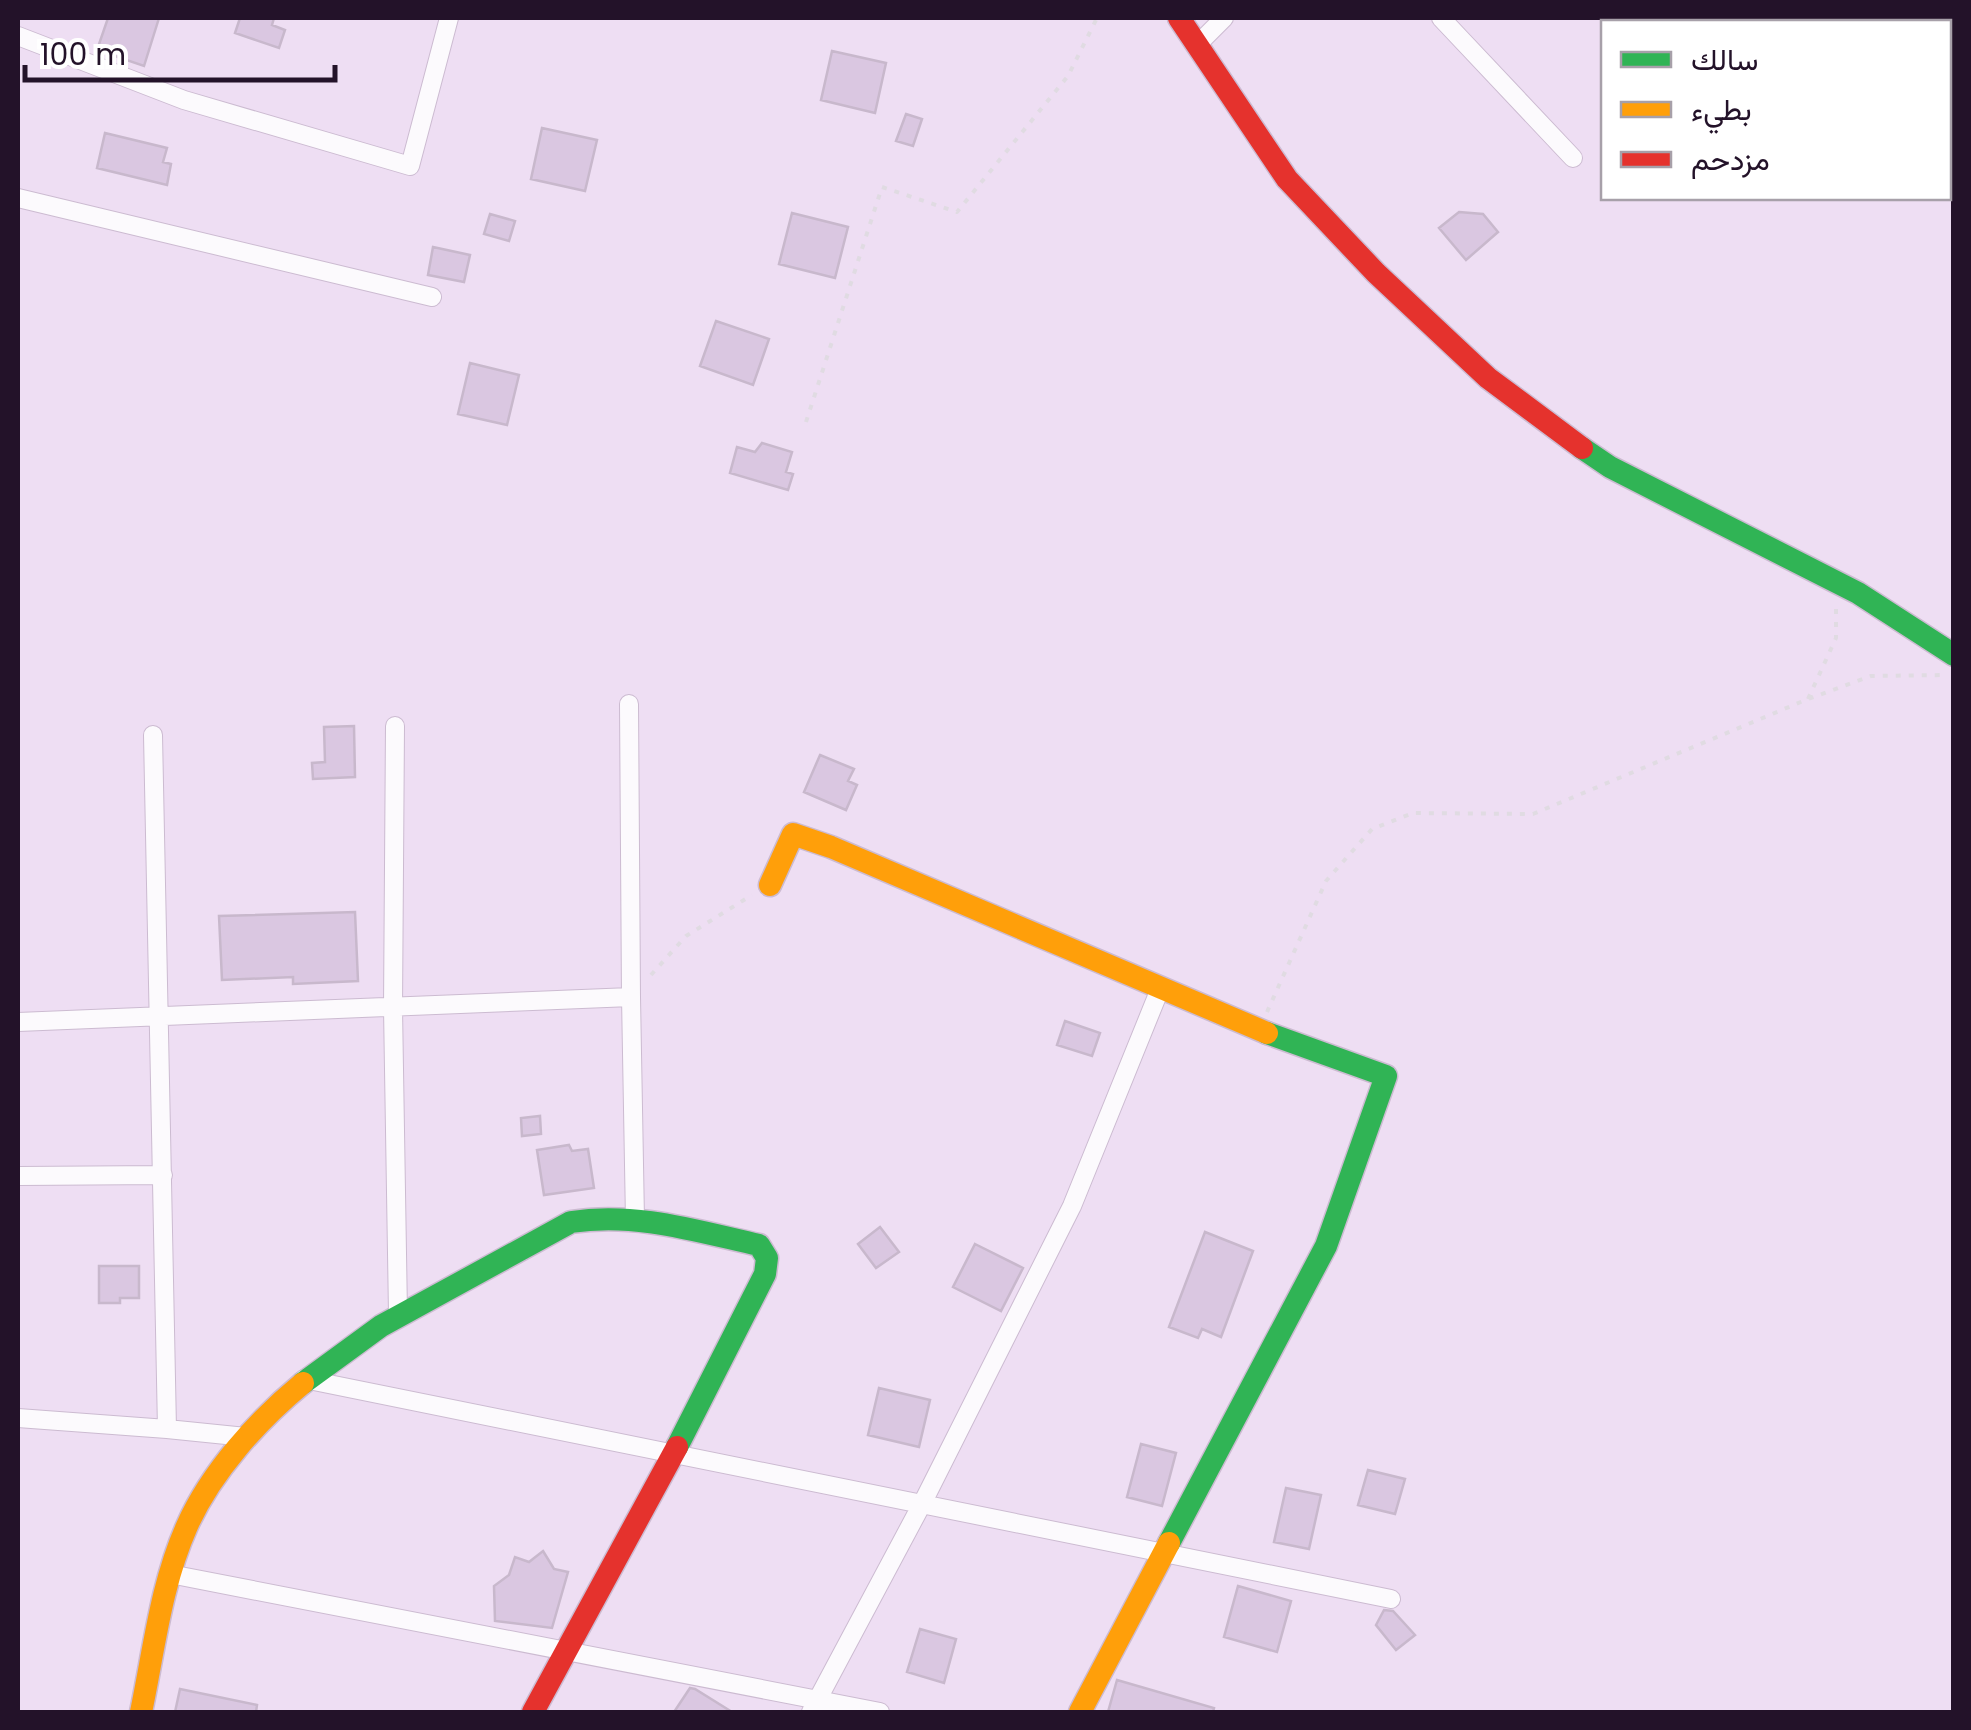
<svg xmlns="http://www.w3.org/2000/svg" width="1971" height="1730" viewBox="0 0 1971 1730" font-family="Poppins,Vazirmatn,sans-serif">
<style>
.building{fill:#dac7e1;stroke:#c8b8cc;stroke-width:2.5}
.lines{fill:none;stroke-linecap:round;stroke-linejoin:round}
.street-casing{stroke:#ccbbd1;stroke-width:20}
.fast-casing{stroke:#ccbbd1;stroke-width:25}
.slow-casing{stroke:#ccbbd1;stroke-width:25}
.jam-casing{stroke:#ccbbd1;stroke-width:25}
.path{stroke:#e0dbe2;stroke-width:4;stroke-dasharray:5 8;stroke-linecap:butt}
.street{stroke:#fcfafd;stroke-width:18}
.fast{stroke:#30b455;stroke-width:22}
.slow{stroke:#ff9f0a;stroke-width:22}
.jam{stroke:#e5322d;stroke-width:22}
</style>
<rect width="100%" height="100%" fill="#eedef3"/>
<path class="building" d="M108,18h51l-15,48 -47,-16z
M240,18h34l-2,7 13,5 -6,18 -44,-15z
M832,51l54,12 -11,50 -54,-13z
M906,114l16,5 -9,27 -17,-5z
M542,128l55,12 -12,51 -54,-12z
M105,133l62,15 -4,14 8,2 -4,21 -70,-17z
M1459,212l24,2 15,18 -32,28 -27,-32z
M792,213l56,14 -13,51 -56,-14z
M490,214l25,7 -6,20 -25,-7z
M433,247l37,8 -6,27 -36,-7z
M716,321l53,18 -16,46 -53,-19z
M470,363l49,12 -12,50 -49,-11z
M762,443l30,9 -6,20 7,2 -5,16 -58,-17 7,-26 18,5z
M354,726l1,51 -42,2 -1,-16 13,-1 -1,-35z
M820,755l34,14 -6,12 9,4 -11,25 -42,-18z
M355,912l3,69 -65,3v-7l-71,3 -3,-64z
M1065,1021l35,12 -8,23 -35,-11z
M540,1116l1,18 -19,2 -1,-18z
M569,1145l3,6 16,-2 6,39 -50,7 -7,-45z
M880,1227l19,25 -23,16 -18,-24z
M1205,1232l48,19 -32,86 -19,-8 -4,9 -29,-11z
M975,1244l48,24 -22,43 -48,-24z
M99,1266h40v32h-19v5h-21z
M879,1388l51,12 -11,47 -51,-12z
M1141,1444l35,9 -14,53 -35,-9z
M1368,1470l37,9 -10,35 -37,-9z
M1286,1488l35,7 -12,54 -35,-7z
M543,1551l11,18 14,3 -16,56 -57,-7 -1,-35 15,-11 6,-18 14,5z
M1238,1586l53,15 -14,51 -53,-15z
M1384,1610l9,1 22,24 -19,15 -20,-25z
M920,1629l36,10 -12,44 -37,-11z
M1117,1680l97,28 -1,4h-105z
M690,1688l5,1 37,23h-58z
M180,1689l77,16 -1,7h-81z"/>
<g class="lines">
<g class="street-casing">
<path id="street" d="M1441,18l132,140
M18,36l166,64 226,66 39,-148
M1197,45l27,-27
M18,198l414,99
M629,704l2,293
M395,726l-2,282 5,306
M18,1022l613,-25 4,223
M18,1176l145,-1
M304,1379l1087,220
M18,1418l149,11 -14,-694
M167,1429l79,8
M170,1574l710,138
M811,1712l112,-210 149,-296 88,-217"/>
</g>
<g class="fast-casing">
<path id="fast" d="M1582,448l28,19 248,126 96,62
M303,1383l78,-57 190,-104c65,-10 125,9 188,23l8,13 -2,16 -88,173
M1169,1543l157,-297 60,-170 -119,-43"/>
</g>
<g class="slow-casing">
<path id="slow" d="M770,885l23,-51 38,13 436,186
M141,1712c13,-62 20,-128 46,-186 24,-54 71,-106 116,-143
M1080,1712l89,-169"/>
</g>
<g class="jam-casing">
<path id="jam" d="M1179,18l108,161 89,94 112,105 94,70
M533,1712l144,-265"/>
</g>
<path class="path" d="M806,422l76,-235 75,25 111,-136 29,-58
M1808,699l28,-61v-32
M651,975l35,-39 66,-41
M1267,1012l59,-131 46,-52 41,-16 120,1 275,-115 63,-23 73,-1"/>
<use href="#street" class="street"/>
<use href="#fast" class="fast"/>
<use href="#slow" class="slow"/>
<use href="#jam" class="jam"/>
</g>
<rect width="1971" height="1730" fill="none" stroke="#231229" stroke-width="40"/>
<rect x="1601" y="20" width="350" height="180" fill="#ffffff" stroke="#a7a0a9" stroke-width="2.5"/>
<rect x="1621" y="52" width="50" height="15" fill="#30b455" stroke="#a7a0a9" stroke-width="2.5"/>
<text x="1691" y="70" font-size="30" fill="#231229">سالك</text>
<rect x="1621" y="102" width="50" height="15" fill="#ff9f0a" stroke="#a7a0a9" stroke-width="2.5"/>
<text x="1691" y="120" font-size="30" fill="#231229">بطيء</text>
<rect x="1621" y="152" width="50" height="15" fill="#e5322d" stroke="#a7a0a9" stroke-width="2.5"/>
<text x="1691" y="170" font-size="30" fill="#231229">مزدحم</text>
<path d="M25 65v15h310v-15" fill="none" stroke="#231229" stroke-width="5"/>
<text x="40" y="65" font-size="30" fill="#231229" stroke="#ffffff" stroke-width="8" paint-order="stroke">100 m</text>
</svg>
